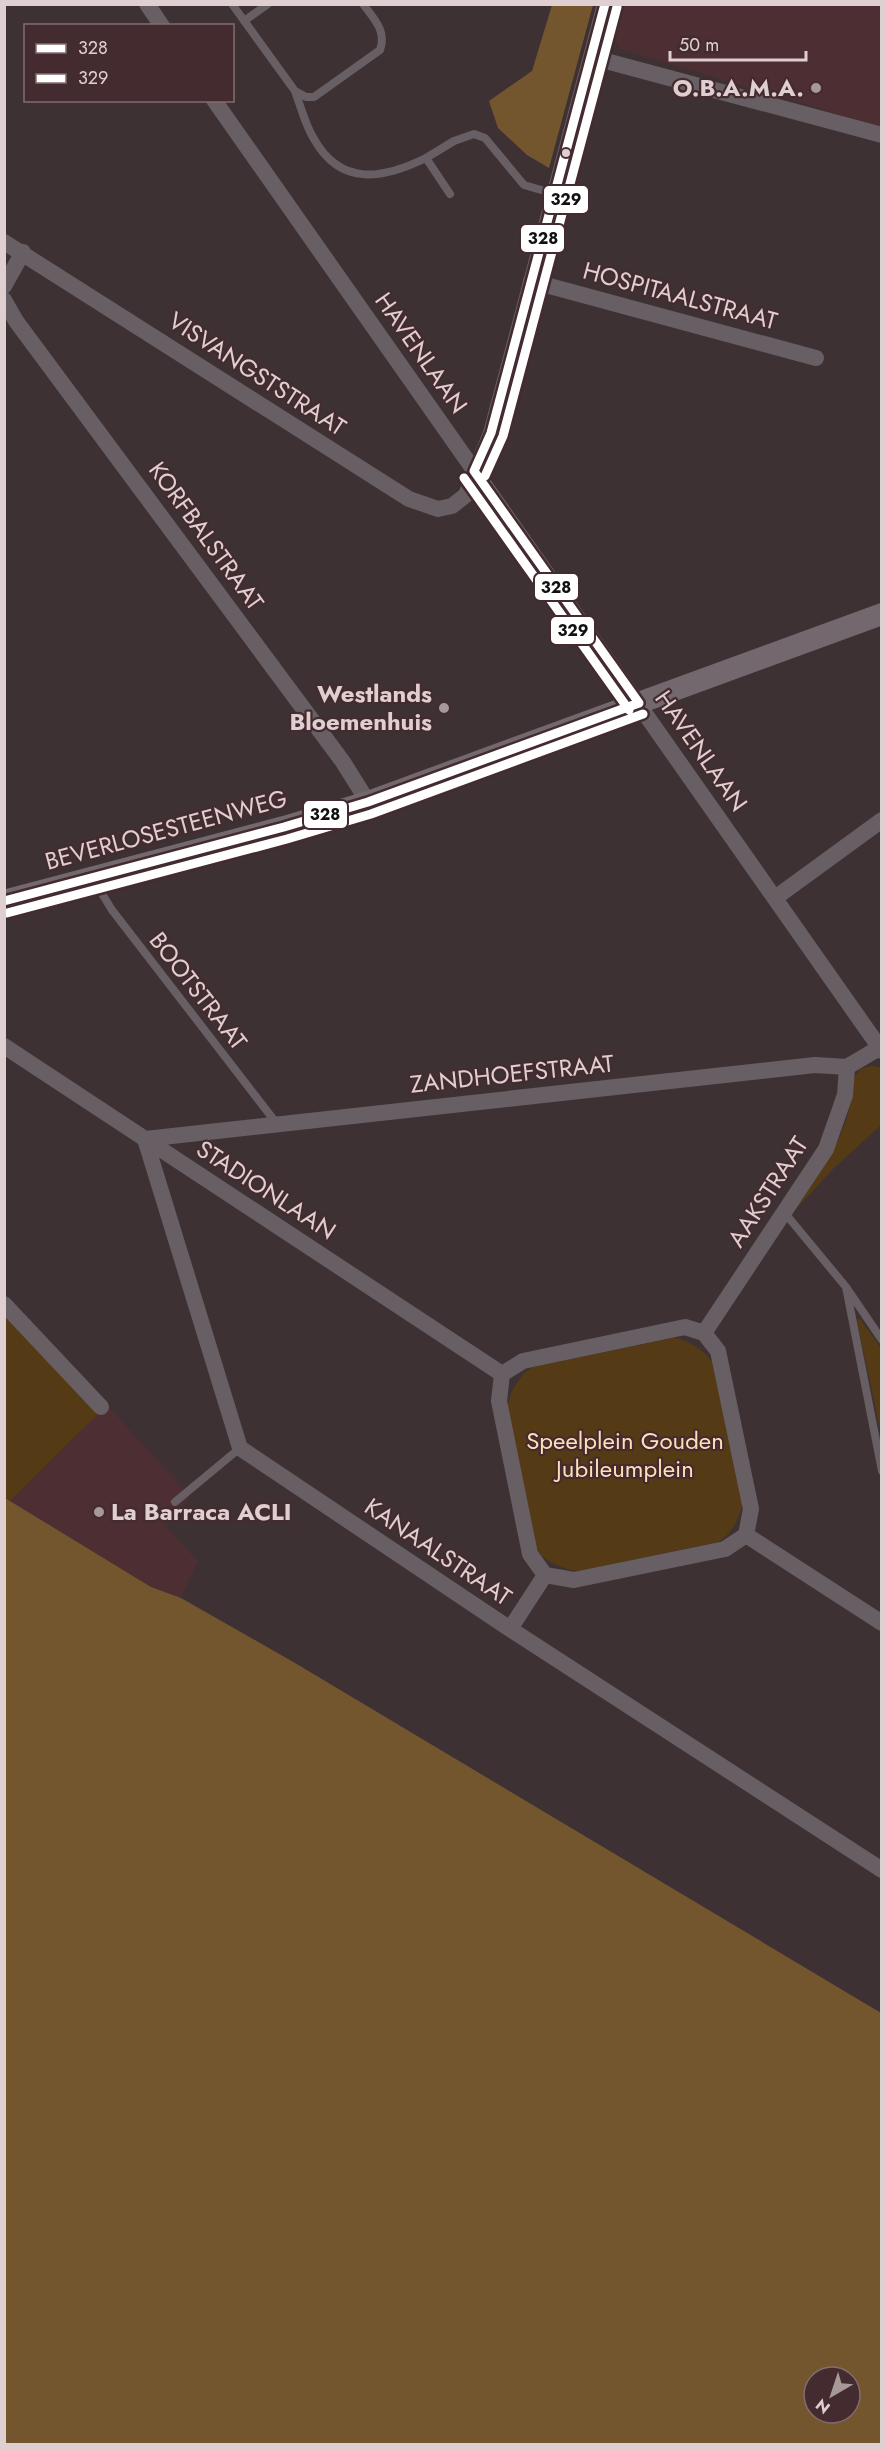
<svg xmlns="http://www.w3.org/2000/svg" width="886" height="2449" viewBox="0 0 886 2449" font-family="Jost,sans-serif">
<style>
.built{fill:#4c2e33}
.green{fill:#553b15}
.forest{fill:#74562e;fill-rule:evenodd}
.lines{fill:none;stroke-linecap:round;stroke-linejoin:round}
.lane{stroke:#675f63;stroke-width:8}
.street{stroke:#675f63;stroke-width:16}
.secondary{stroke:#73686e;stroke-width:22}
.bus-1-casing{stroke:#442b2f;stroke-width:14}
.bus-2-casing{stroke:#442b2f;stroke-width:14}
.bus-1{stroke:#fff;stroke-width:9}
.bus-2{stroke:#fff;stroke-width:9}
.poi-dot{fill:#a7989a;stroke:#442b2f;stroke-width:2}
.bus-dot{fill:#e0cfd1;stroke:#442b2f;stroke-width:2}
.labels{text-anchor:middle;stroke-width:4.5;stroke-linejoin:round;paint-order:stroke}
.poi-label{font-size:24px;font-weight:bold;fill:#e0cfd1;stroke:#442b2f;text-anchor:end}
.street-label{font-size:24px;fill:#e0cfd1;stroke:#442b2f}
.park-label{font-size:24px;fill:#ffdfb6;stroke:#442b2f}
.line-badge{stroke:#442b2f;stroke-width:2}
.pale-badge-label{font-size:16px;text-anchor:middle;font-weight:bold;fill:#111}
</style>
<rect width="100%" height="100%" fill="#3e3133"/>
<path class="built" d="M622,5h259v122l-261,-78 -7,-11z
M107,1405l84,91 -28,28 35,37 -17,37 -30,-11 -142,-85z"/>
<path class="green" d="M872,1066l7,1 3,4 -1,54 -48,44 -36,39c28,-44 54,-76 57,-131l8,-9z
M4,1312l97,99 -92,91 -5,-4z
M859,1318l22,30v85l-24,-112z
M673,1338c14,1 33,13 40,26l29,140c-2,14 -12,33 -25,38l-138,29c-14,-1 -36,-10 -42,-22l-29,-142c0,-13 13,-34 25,-40z"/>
<path class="forest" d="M552,5h41l-44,163 -22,-13 -29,-27 -9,-27 43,-30z
M5,1498l146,89 30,11 114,65 586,350v431h-876zM814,2377h36v36h-36z"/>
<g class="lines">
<path class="lane" d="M232,4l63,87 11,6h8l66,-47c7,-19 -6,-31 -17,-46
M244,21l24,-17
M295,91c6,16 10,34 19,48 27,48 69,40 112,19l24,36
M426,158l28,-17 20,-7 11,4 39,47 31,9
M93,879l19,31 165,214
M784,1212l62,75 36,53
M846,1287l36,184
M175,1502l65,-54"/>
<path class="street" d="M147,4l15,22
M591,57l291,78
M214,100l668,951
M4,242l405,257 29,10 14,-3 14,-11 25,-62 114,-429
M531,281l285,77
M4,286l19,-34
M4,300l12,21 327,441 25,40
M775,898l107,-78
M4,1046l498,328
M879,1048l-32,19 -32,-2 -670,74 95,309 270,181 372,241
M4,1304l97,103
M685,1327l19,6 14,18 33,158 -5,26 -21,14 -151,31 -29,-5 -15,-21 -31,-153 3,-27 21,-13z
M704,1333l122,-184 19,-54 2,-28
M746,1535l136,88
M510,1629l35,-54"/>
<path class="secondary" d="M4,901l280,-74 84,-25 514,-188"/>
<g class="bus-1-casing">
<path id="bus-1" d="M474,471l17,-38 114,-429
M474,471l165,232
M4,901l280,-74 84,-25 271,-99"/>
</g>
<g class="bus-2-casing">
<path id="bus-2" d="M485,476l18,-40 114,-429
M464,478l165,232
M7,913l280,-74 84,-25 272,-100"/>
</g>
<use href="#bus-1" class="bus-1"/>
<use href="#bus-2" class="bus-2"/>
</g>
<g class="poi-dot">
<circle cx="816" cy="88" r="6"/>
<circle cx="444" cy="708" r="6"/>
<circle cx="99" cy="1512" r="6"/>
</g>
<circle class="bus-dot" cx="566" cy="153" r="5"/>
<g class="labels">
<g class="poi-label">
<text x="804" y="96">O.B.A.M.A.</text>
<text x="432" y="702">Westlands<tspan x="432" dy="28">Bloemenhuis</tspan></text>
<text x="111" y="1520" text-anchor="start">La Barraca ACLI</text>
</g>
<g class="street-label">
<text transform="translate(680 296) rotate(15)" y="8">HOSPITAALSTRAAT</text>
<text transform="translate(421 353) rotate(55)" y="8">HAVENLAAN</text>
<text transform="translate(257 374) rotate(33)" y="8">VISVANGSTSTRAAT</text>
<text transform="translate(206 536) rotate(54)" y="8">KORFBALSTRAAT</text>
<text transform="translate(701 751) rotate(55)" y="8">HAVENLAAN</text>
<text transform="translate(166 830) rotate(-15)" y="8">BEVERLOSESTEENWEG</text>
<text transform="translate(198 991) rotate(52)" y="8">BOOTSTRAAT</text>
<text transform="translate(512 1074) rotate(-6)" y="8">ZANDHOEFSTRAAT</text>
<text transform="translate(266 1190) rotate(33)" y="8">STADIONLAAN</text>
<text transform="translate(768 1192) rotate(-57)" y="8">AAKSTRAAT</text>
<text transform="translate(438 1552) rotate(34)" y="8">KANAALSTRAAT</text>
</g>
<g class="park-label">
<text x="625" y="1449">Speelplein Gouden<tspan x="625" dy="28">Jubileumplein</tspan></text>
</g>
</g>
<g class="line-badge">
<rect x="543" y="185" width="46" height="29" rx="6" fill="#fff"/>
<rect x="520" y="224" width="45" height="29" rx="6" fill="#fff"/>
<rect x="534" y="573" width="45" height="28" rx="6" fill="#fff"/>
<rect x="550" y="616" width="45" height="29" rx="6" fill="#fff"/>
<rect x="303" y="800" width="45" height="29" rx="6" fill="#fff"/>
</g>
<g class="pale-badge-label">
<text x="566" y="205">329</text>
<text x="543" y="244">328</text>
<text x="556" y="593">328</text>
<text x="573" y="636">329</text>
<text x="325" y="820">328</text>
</g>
<rect width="886" height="2449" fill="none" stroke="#e0cfd1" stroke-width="12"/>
<rect x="24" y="24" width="210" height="78" fill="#442b2f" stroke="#826d70" stroke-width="1.5"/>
<rect x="36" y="44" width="30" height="9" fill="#ffffff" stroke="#826d70" stroke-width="1.5"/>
<text x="78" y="54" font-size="18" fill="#e0cfd1">328</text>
<rect x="36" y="74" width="30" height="9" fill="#ffffff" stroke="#826d70" stroke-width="1.5"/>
<text x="78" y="84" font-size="18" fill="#e0cfd1">329</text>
<g transform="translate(832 2395) rotate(219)"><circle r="28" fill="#442b2f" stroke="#826d70" stroke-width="1.5"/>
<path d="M0-4.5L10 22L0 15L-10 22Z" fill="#a7989a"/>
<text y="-9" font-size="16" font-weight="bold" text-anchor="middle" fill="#e0cfd1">N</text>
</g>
<path d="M670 51v9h136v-9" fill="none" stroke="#e0cfd1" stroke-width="3"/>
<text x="679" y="51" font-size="18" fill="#e0cfd1" stroke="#442b2f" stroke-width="4.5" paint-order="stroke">50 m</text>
</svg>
